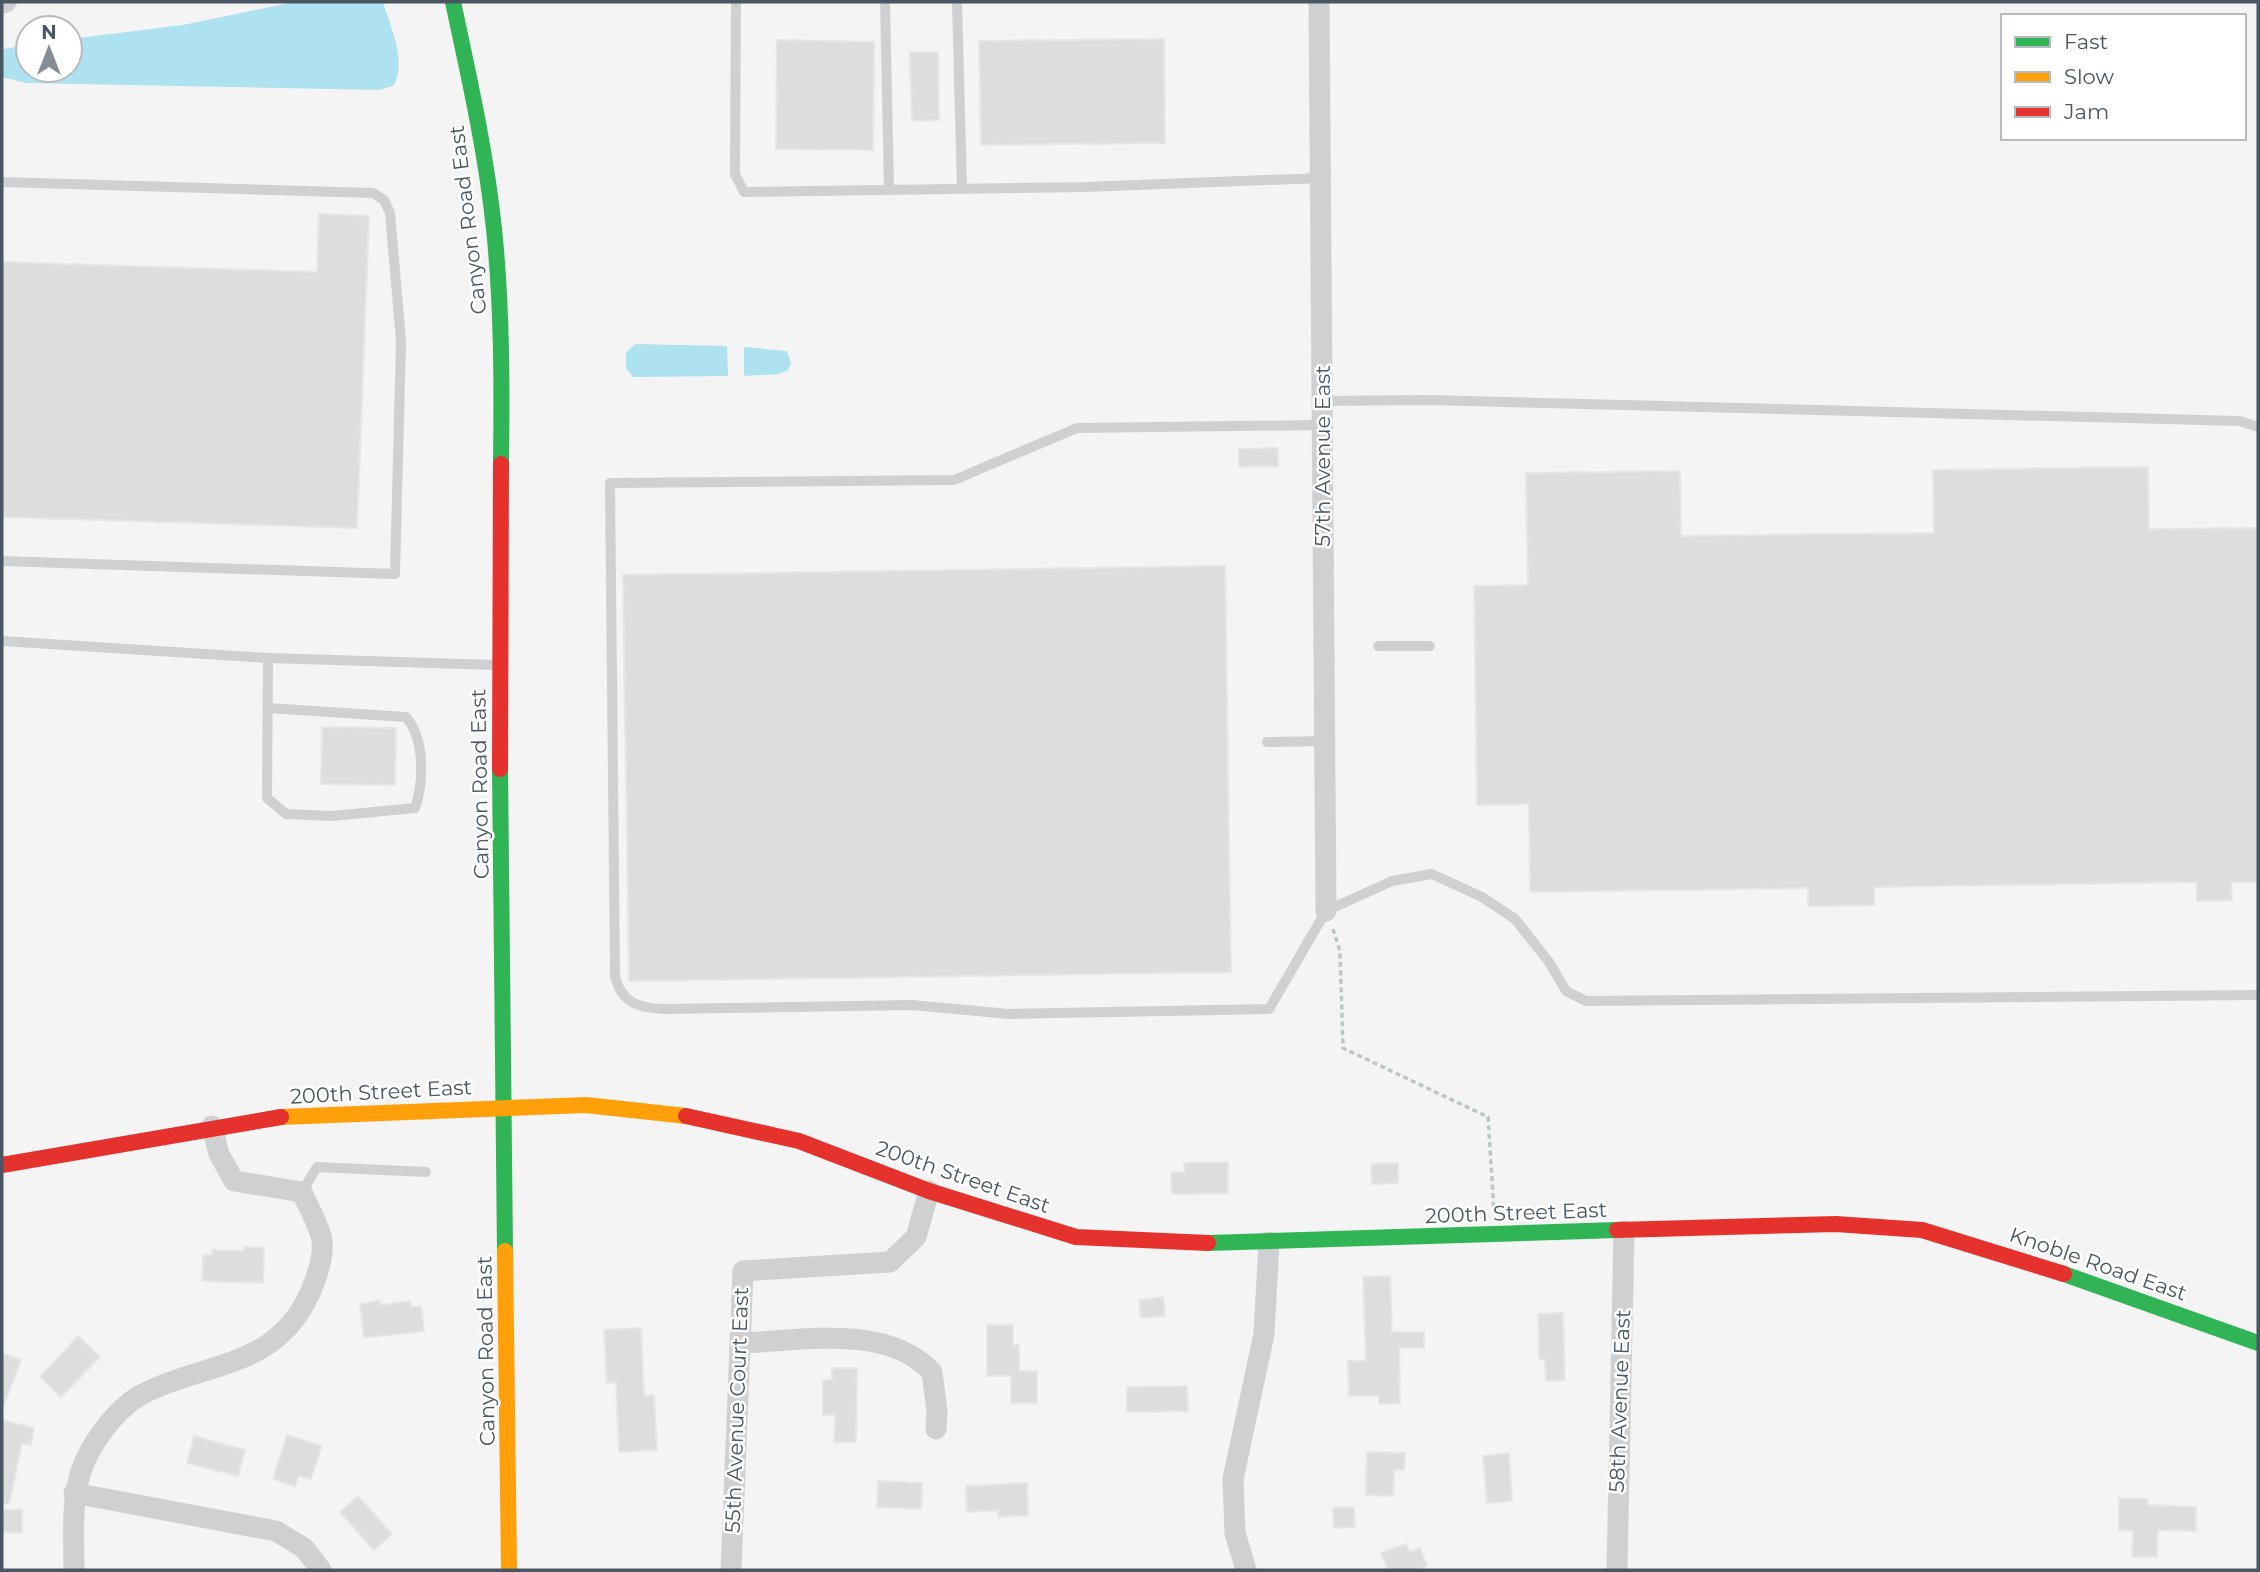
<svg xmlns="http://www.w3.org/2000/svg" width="2260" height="1572" viewBox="0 0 2260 1572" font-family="Montserrat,sans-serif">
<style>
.water{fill:#aee2f0}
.building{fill:#ddddde;stroke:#e5e6e7;stroke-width:2}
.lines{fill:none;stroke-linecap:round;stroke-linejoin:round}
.path{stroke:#bcc7c4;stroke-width:3.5;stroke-dasharray:5 3.5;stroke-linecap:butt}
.lane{stroke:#ced0d2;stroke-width:10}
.street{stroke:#ced0d2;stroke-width:21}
.fast{stroke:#30b455;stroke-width:16}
.slow{stroke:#ff9f0a;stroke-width:16}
.jam{stroke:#e5322d;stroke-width:16}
.labels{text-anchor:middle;stroke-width:5;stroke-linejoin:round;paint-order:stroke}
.street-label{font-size:21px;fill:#4a5661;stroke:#fff}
</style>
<rect width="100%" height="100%" fill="#f4f4f4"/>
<path class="water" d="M294,2h89c7,25 25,60 10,84l-14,4 -353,-7 -24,-6 1,-28 25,-4v25h42v-31l113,-14z
M635,344l92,2 1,30 -95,1 -7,-9v-15z
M744,347l43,4 4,12 -3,7 -9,4 -35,2z"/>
<path class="building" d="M1164,39l1,104 -184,2 -2,-104z
M777,40l97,2 -1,108 -97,-1z
M910,52h28l1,68 -27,1z
M319,214l50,2 -12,312 -355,-11v-255l315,10z
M1278,448v18l-39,1v-18z
M2148,467l1,62 109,-1v354h-27l1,18 -35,1v-19l-323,5v18l-66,1v-18l-278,4 -1,-88 -52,1 -3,-219 54,-1 -2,-112 154,-2 1,65 253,-3 -1,-63z
M1225,566l6,406 -602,9 -6,-406z
M322,727l74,1 -1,57 -74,-1z
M1228,1162v31l-56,1 -1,-22h14l-1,-9z
M1398,1163v20l-26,1 -1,-20z
M244,1247l20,1 -1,35 -61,-2 1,-26h9v-5l31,1z
M1390,1276l2,56h32v16h-25l1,55 -21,1v-8h-30l-1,-35h18l-3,-84z
M1163,1297l2,19 -24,2 -2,-18z
M380,1301v4l30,-4 1,6 10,-1 3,25 -60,7 -4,-34z
M1563,1313l2,67 -19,1 -1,-22h-6l-1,-45z
M987,1325h26v20h6v26h18v32h-26v-27h-24z
M641,1328l3,68 10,-1 3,55 -38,2 -3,-70 -9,1 -3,-53z
M78,1336l22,21 -39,40 -21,-20z
M2,1353l19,7 -18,47 -1,-1z
M832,1368h25l-1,74h-22l1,-27h-12v-35h9z
M1187,1386l1,25 -61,1v-25z
M2,1420l32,8 -3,17 -9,-2 -13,61 -7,-1z
M287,1435l35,11 -11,33 -12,-3 -4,11 -22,-8z
M194,1436l51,14 -7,26 -51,-13z
M1367,1452l38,1 -1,17h-10l-1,26 -27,-1z
M1509,1453l3,48 -25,2 -4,-47z
M878,1481l44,2 -1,26 -44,-2z
M1027,1483l1,32 -29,2 -1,-7 -31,2 -1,-26z
M358,1496l34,38 -18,16 -34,-38z
M2119,1498l29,1v6l48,2v24l-38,-1 -1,27h-25l1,-26 -14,-1z
M1354,1507l1,20 -21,1 -1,-20z
M2,1509l20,1v23l-20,-1z
M1406,1544l3,8 11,-4 7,18 -10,4h-29l-7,-17z"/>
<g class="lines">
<path class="path" d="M1333,929l7,22 3,97 145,69 6,94"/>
<path class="lane" d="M736,2l-1,172 9,18 341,-5 236,-9
M885,2l4,188
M957,2l5,187
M2,182l371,11 11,7 6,13 11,128 -6,233 -393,-13
M1322,401l106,-1 812,21 18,6
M1322,425l-245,3 -123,52 -344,3 5,493c6,27 24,32 49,33l248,-4 97,9 260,-5 57,-98 66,-30 40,-7 50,23 33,22 34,43 17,29 20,10 672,-6
M2,641l266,17 228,7
M1378,646h52
M268,708l138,9c19,22 18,65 9,91l-83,8 -46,-2 -19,-16 1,-140
M1267,742l58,-1
M302,1192l15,-25 109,5"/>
<path class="street" d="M1319,2l7,909
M2,3l4,-1
M741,1343c62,-2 145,-20 191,29l5,39 -1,18
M74,1493l202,38 28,17 17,22
M74,1570c0,-40 -5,-83 16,-119 11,-20 29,-43 49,-55 64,-35 136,-25 171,-103 6,-14 14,-36 12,-52 -2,-15 -14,-34 -20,-49l-68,-11 -15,-27 -7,-28
M731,1570l12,-299 147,-9 26,-25 13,-46
M1246,1570l-11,-37 -2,-54 31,-145 5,-92
M1617,1570l7,-339"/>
<path class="fast" d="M453,2c16,75 33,150 41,227 8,78 8,156 7,235
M500,769l5,482
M1208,1243l409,-13
M2064,1274l194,69"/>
<path class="slow" d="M281,1117l305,-12 100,11
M505,1251l4,319"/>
<path class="jam" d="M500,769l1,-305
M686,1116l113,25 130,50 147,46 132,6
M2,1165l279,-48
M1617,1230l219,-6 86,6 142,44"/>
</g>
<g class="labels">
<g class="street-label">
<text transform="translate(468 220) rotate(-97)" y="7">Canyon Road East</text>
<text transform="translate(1323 456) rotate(-90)" y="7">57th Avenue East</text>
<text transform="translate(480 784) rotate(-91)" y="7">Canyon Road East</text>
<text transform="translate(381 1092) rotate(-3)" y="7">200th Street East</text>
<text transform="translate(963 1177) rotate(19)" y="7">200th Street East</text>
<text transform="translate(1516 1213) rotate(-2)" y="7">200th Street East</text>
<text transform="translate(2098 1264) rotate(19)" y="7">Knoble Road East</text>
<text transform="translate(486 1351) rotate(-91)" y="7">Canyon Road East</text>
<text transform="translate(1620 1401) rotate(-88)" y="7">58th Avenue East</text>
<text transform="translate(737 1410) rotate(-88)" y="7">55th Avenue Court East</text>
</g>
</g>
<rect width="2260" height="1572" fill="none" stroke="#4a5661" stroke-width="7"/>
<rect x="2001" y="14" width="245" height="126" fill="#ffffff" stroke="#b7bbc0" stroke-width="2"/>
<rect x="2015" y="37" width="35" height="10" fill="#30b455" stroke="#b7bbc0" stroke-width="2"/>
<text x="2064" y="49" font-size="21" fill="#4a5661">Fast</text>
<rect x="2015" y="72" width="35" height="10" fill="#ff9f0a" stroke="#b7bbc0" stroke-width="2"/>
<text x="2064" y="84" font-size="21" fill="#4a5661">Slow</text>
<rect x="2015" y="107" width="35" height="10" fill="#e5322d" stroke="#b7bbc0" stroke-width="2"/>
<text x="2064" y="119" font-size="21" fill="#4a5661">Jam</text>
<g transform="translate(49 49)"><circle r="33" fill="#ffffff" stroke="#b7bbc0" stroke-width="2"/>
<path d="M0-5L12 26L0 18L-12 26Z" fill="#868d94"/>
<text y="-10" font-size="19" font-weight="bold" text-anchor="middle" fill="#4a5661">N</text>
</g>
</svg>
